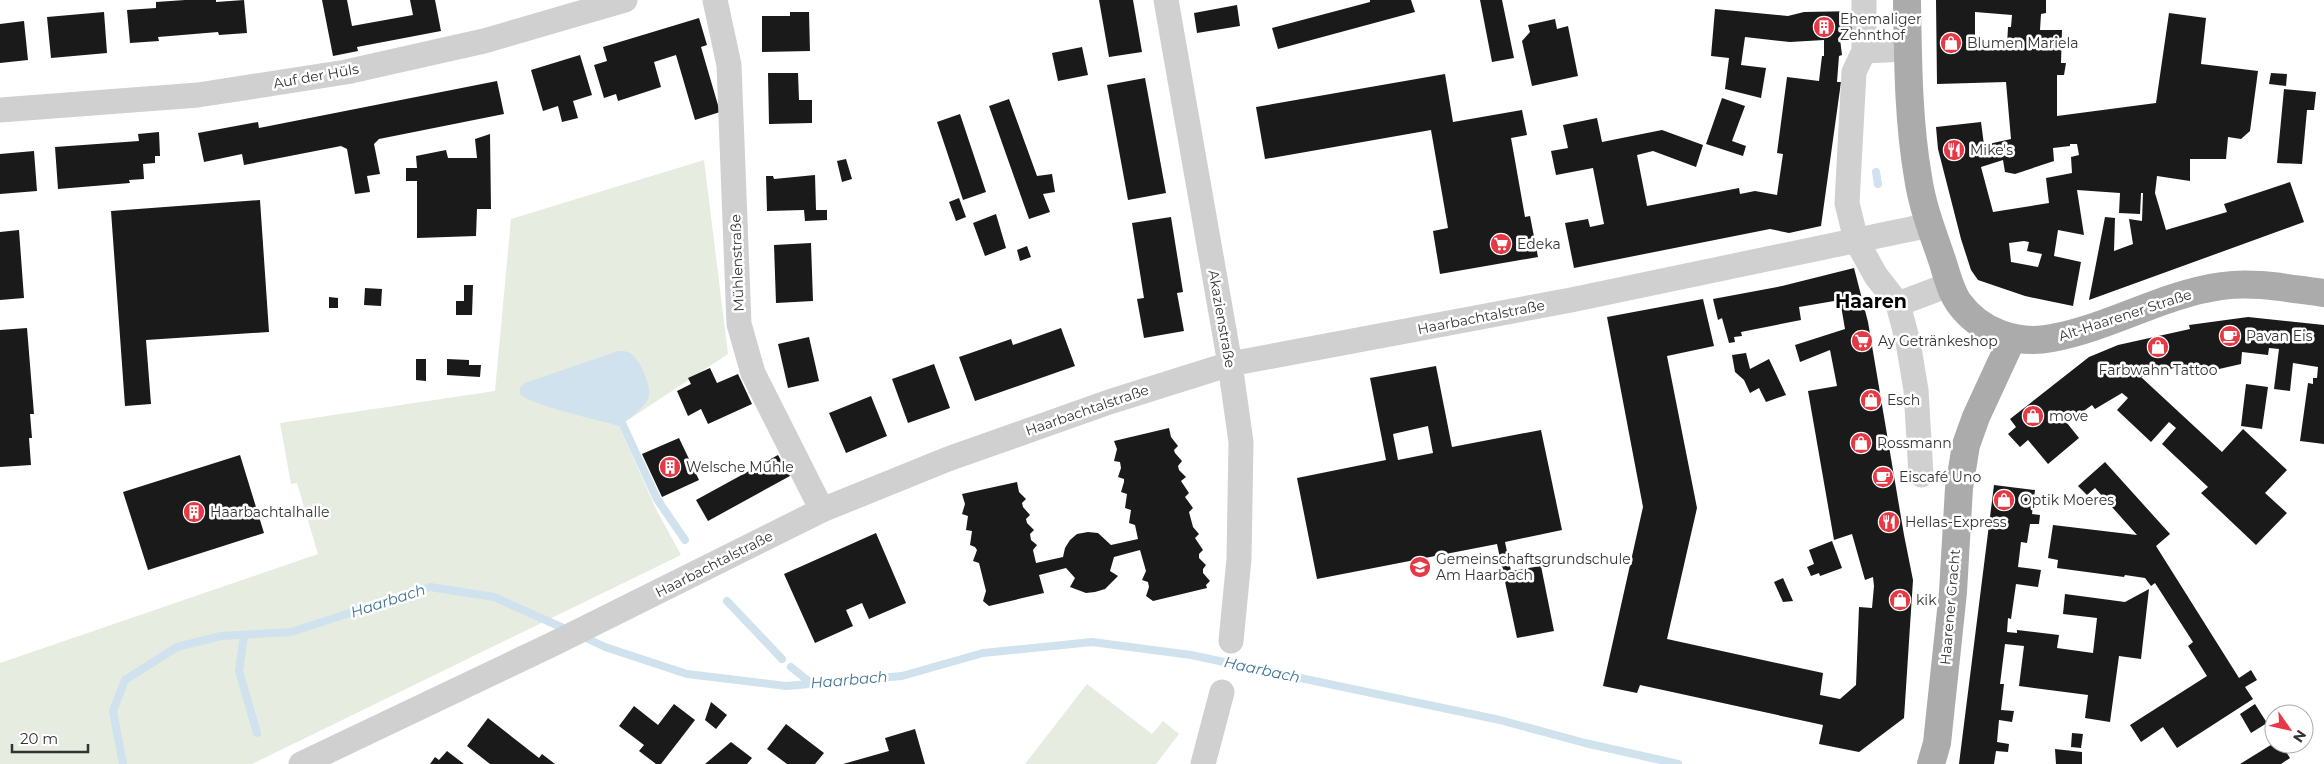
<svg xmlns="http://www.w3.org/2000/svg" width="2324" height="764" viewBox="0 0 2324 764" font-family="Montserrat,sans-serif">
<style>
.green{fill:#e6ecdf}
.water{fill:#cfe2ee}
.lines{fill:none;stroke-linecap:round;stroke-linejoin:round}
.stream{stroke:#cfe2ee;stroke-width:8}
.building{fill:#1a1a1a;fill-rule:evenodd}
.minor{stroke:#d0d0d0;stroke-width:25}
.major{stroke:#ababab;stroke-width:28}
.labels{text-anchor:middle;stroke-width:5;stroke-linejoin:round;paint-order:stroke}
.poi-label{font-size:14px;fill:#333;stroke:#fff;text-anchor:start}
.street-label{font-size:14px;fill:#333;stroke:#fff}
.water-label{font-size:15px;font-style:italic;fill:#3f7597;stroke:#fff}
.district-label{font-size:19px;font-weight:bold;fill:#000;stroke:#fff}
</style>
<rect width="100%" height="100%" fill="#fff"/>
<path class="green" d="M704,160l24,194 -109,72 38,85 24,44 -429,209h-252v-101l318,-109 -21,-71 -6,1 -11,-61 215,-32 16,-172z
M1087,684l65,50 11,-13 16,13 -23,30h-131z"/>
<path class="water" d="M618,351c4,0 8,0 12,2 10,6 23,35 18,46 -5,10 -20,20 -29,27 -19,-6 -89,-21 -99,-32v-6l5,-5z"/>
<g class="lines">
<path class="stream" d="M1876,172l2,12
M622,423l35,76 28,41
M727,601l55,58
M244,635l-5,36 18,62
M582,636l23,11 82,27 99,12 116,-10 81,-23 109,-11 99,13 309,65 85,23 93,21
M791,667l21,17
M123,764l-10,-53 12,-31 52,-33 44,-11 70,-4 139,-45 64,10 76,34"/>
</g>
<path class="building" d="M185,0h31v2l28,-2 3,33 -28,2 -1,-3 -60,5 1,4 -29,2 -3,-33 29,-2v-6z
M322,0h25l5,26 61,-11 -3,-15h25l6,31 -84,16 1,4 -25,5z
M1099,0h34l9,52 -33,5z
M1370,0h41l4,12 -137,37 -6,-21 98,-26z
M1480,0h22l12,58 -22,4z
M1936,0h110v13l-5,1 -1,16h22l-1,33h5l-2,12h-7v41l99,-13 13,-90 37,5 -5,46 57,7 -8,60 -9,8 -13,-2 -2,22h-36v22l-33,-5 -2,17 11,37 61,-18 -3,-8 66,-22 14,40 -215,78 16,-83 10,1 -1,33 19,-7 -4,-25 13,2 1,-28h-2l-1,21 -21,-1 1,-20 -43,-3 7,45 -26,-5 -4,26 27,6 -8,44 -48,-10 -47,-16 -7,-10 -10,-31 -23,-90 -2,-22 45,-5 3,23 27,-6 -5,-57 -69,2zM1975,12l37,3 -1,12h-3l-1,19 -32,-2zM2070,144h7l2,11 -8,2 1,16 -26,5 3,25 -56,9 -12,-45 22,-7 2,12 10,2 39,-13 -1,-13 17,-2zM2024,241l5,1 -2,9 15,3 -4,13 -27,-5 -2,-19z
M1237,5l3,21 -43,7 -3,-20z
M1715,9l73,7 16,-4 55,-1v27l-19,1 2,16 -3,1 -2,26h4l-20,144 -32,7 -19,-4 -196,39 -9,-45 23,-4 2,8 14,-3 -11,-56 -37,7 -5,-24 17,-3 -5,-23 34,-7 5,24 60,-12 41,15 -7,22 -43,-16 -16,4 10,51 92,-18 1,6 15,-3 22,4 6,-41 -6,-1 10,-76 32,4 3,-25h2v-16l-34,2 -45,-5 -4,28 25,3 -5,30 -36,-9 4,-31 -18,-2z
M104,12l3,41 -56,5 -4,-41z
M790,12h19l1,39 -48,1v-36h28z
M699,18l8,27 -6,2 19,65 -25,8 -19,-65 -22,7 7,25 -43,14 -2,-7 -12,4 -10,-33 13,-4 -4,-14z
M1555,19l2,10 11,-3 10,50 -46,10 -10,-45 8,-9 -2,-7z
M24,21l4,39 -28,3v-39z
M1082,47l6,28 -30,6 -6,-28z
M580,55l12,40 -19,6 5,17 -16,4 -4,-16 -15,5 -12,-41z
M768,73h30l1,27h13v23l-43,1z
M2271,73l16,1 -1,12 -17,-2z
M1445,74l8,48 69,-12 5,25 -16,3 14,79 5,-1 8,41 -98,17 -7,-43 15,-3 -17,-98 -166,29 -9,-52z
M1145,78l21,115 -38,7 -21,-115z
M497,81l7,33 -125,25 -5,5 6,30 -13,2 3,16 -15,2 -8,-45 -6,-3 -97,19 -2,-11 -38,8 -6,-29 60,-11 1,6z
M2284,89l32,3 -2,18h-7l-5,54 -25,-1z
M1722,98l23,8 -13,35 14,5 -3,10 -37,-12z
M1009,99l28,77 15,-2 3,18 -12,2 7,18 -21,7 -40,-113z
M960,114l26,78 -23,8 -26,-78z
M159,132l1,24h-5v7l-12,1 1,15 -15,1 1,3 -72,6 -3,-42 84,-6 -1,-7z
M490,134l1,75h-14l-1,27 -59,2v-57h-11v-13h11l-1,-12 30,-6 2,8h29l-2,-19z
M34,151l3,40 -37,3v-40z
M846,159l6,20 -10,3 -5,-21z
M815,175l1,35h11v10l-22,1 -1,-11 -37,1 -1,-35h7l1,3z
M959,198l7,19 -10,4 -7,-19z
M260,200l9,132 -123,8 5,64 -26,2 -14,-195z
M996,214l10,34 -21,8 -12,-33z
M1171,217l12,75 -6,1 7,38 -40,7 -7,-39 7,-1 -12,-75z
M19,230l5,68 -24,2v-68z
M811,243l2,58 -37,2 -2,-58z
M1027,246l4,11 -11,4 -3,-11z
M1854,268l14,54 36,213 9,45 -9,138 -45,34 -40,-8 4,-19 -183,-40 -3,8 -34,-7 40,-179 -36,-190 96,-18 11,47 -47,10 30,152 -30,131 156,34 -3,22 20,4 16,-14 3,-78 13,1 2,-22 -1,-9 -8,3 -13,-46 -18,6 -26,-149 29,-5 -7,-36 -30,12 -5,-17 50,-16 -5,-29 -41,7 2,13 -60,12 1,4 -8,1 1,5 -6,1 -7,-25 -4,2 -5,-21 69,-13z
M464,285h9l-1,30h-16v-14h8z
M365,288l17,1 -1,17 -17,-1z
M329,297l9,1v10h-9z
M2248,317l76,8v119l-24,-3 8,-58 5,1v-6h4l1,-11 -25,-4 -3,28 -16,-2 5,-40 -10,-1 -1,7 -26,-3 -1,12 -57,13 -3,-11 -40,11 81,75 21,-23 44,41 -22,23 22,20 -31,32 -55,-52 7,-6 -46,-43 14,-16 -7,-6 -18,20 -34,-32 11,-12 -6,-5 -27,16 -3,-4 -25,18 12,15 -31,26 -20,-24 -8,7 -12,-13 8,-7 -6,-8 79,-62 29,-12 72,-16 -1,-4z
M27,328l7,86h-4l2,24h-3l2,27 -31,2v-137z
M1061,328l14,38 -100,35 -16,-44 52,-18 2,6z
M809,337l10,44 -31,7 -10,-44z
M1746,353l4,16 19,-10 17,36 -20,7 -7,-14 -9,5 -6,-13 -9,-8 -3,-17z
M416,359h10v22l-10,-1z
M447,359l22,1v5h12l-1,12 -33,-2z
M934,364l16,44 -42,15 -16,-44z
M1436,366l16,81 89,-17 21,100 -57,12 6,29 30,-5 13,65 -37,7 -20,-94 -180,35 -20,-101 89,-18 -16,-82zM1428,426l5,27 -35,7 -5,-26z
M710,368l7,15 21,-9 14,30 -44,20 -7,-15 -13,7 -11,-25 14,-7 -3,-6z
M2246,384l22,3 -6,42 -21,-3z
M871,396l16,40 -41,17 -17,-40z
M1169,428l2,9 7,9 -4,4 1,3 7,8 -4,5 1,4 7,7 -5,4 8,12 -4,4 8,11 -4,4 4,15 6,7 -4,4 8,12 -4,4v4l7,7 -3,4v4l7,8 -4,4 1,3 -54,13 -7,-5 3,-9 -1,-5 -6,-2 4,-9 -6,-21 -26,7 -4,14 8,5 -13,13 -10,3 -9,1 -16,-6 5,-9 -9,-10 -27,7 5,18 -55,13 -6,-5 3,-10 -7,-28 -6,-2 4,-11 -2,-3 -5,-2 2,-14 -6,-1 2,-14 -6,-2 3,-10 -3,-10 55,-12 2,10 7,7 -4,4 1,4 7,8 -4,4 1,4 7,7 -4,4 1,6 6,5 -4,5 3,13 27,-6 2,-9 5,-8 7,-6 11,-2 10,1 13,12 27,-6 -3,-14 -6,-2 2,-13 -6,-2 2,-14 -6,-2 3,-10v-3l-6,-2 3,-9 -1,-6 -6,-1 3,-12 -3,-8z
M679,438l20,42 -37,17 -20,-43z
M240,455l24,78 -116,37 -25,-78z
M778,455l12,21 -82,45 -12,-21z
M2105,462l65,72 -14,12 83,132 12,-8 6,10 -12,7 8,12 -76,49 -14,-21 -22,15 -11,-17 77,-49 -19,-30 5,-4 -38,-59 -4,3 -6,-8 -20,-3 -1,2 -67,-9 1,-8 -10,-2 5,-33 84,10 -42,-47 -8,7 -9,-9z
M1994,485l41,5 -3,24 8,1 -1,9h-9l-3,19 -6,-1 -3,25 23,3 -3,17 -22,-3 -5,35 -3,-1 -1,14 10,1v-3l42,5 -2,13 36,5 4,-35 -34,-4 2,-20 60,8 24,-13 -8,70 -22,-3 -9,66 -25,-4 3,-23 -69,-9 5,-40 -19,-2 -5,40h4l-3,26 13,1 -2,11 -13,-2 -2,22 12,2 -1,8 -12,-1 -2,13h-35z
M876,533l30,70 -37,16 -7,-16 -16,7 7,16 -38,17 -31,-69z
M1832,541l10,27 -22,8 -1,-3 -8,3 -4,-9 7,-3 -5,-14z
M1783,578l10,23 -10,1 -9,-20z
M711,702l16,13 -11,14 -11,-9z
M674,704l21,16 -34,44h-5l-17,-13 5,-6 -25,-19 15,-20 24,19z
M2255,704l12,19 -16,10 -11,-19z
M488,718l51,40 3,-4 13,10h-65l-23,-18z
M786,724l38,29 -9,11h-28l-20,-15z
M915,729l10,35h-82l46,-13 -4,-13z
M2072,733l11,1 -2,14 -10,-1z
M731,742l21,16 -5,6h-42z
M2274,743l7,1 9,14 -9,6h-41z
M2055,749l27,3v12h-26z
M447,751l17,13h-34l5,-7 4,3z"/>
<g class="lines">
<path class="minor" d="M715,0l14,65 10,259 14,49 69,137
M1166,0l64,364 11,78 -2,117 -8,82
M1864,0v51l-10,21 -7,131 9,37 20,36 22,28 10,38 8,48 5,85
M1864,51l44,-2
M0,110l198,-15 148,-23 138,-31 141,-41
M1898,304l53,-20
M301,764l252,-120 269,-134 126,-51 161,-57 121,-38 341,-64 359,-75
M1203,764l19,-72"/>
<path class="major" d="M1907,0c1,59 1,119 11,177 4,28 14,54 23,80 5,14 9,34 18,46 21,29 58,42 93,35 59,-11 111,-44 170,-52 33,-5 69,3 102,7
M1931,764l6,-21 16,-151 6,-104 7,-43 10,-28 36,-78"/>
</g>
<defs>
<g id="building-disc" transform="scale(1.125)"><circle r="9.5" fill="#e63946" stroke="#fff"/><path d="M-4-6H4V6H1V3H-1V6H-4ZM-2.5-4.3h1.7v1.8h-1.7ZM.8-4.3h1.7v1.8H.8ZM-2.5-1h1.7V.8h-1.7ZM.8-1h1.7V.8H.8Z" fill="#fff"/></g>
<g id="shop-disc" transform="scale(1.125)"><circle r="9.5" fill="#e63946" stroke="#fff"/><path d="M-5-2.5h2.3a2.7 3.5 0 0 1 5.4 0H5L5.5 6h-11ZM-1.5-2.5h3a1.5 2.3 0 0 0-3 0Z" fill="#fff"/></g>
<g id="restaurant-disc" transform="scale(1.125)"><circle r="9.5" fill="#e63946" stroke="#fff"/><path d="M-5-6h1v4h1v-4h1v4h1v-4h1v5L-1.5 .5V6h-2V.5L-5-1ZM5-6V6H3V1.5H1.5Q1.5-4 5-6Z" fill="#fff"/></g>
<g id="supermarket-disc" transform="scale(1.125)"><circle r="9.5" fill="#e63946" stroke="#fff"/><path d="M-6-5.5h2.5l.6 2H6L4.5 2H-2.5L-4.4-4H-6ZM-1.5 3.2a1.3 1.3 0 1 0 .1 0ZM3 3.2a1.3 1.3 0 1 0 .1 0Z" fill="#fff"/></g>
<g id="cafe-disc" transform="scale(1.125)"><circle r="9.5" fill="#e63946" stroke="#fff"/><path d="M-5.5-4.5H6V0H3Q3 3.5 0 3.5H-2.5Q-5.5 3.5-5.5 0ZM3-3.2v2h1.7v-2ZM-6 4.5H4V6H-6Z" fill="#fff"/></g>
<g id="school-disc" transform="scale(1.125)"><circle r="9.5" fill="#e63946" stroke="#fff"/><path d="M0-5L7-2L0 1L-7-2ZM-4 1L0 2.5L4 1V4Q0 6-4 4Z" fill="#fff"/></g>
</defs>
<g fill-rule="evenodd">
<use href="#building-disc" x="1824" y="27"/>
<use href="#shop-disc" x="1951" y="43"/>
<use href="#restaurant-disc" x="1954" y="150"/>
<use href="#supermarket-disc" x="1501" y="244"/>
<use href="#cafe-disc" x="2230" y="336"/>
<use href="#supermarket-disc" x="1862" y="341"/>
<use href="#shop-disc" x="2158" y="347"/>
<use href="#shop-disc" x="1871" y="400"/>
<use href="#shop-disc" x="2033" y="416"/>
<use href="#shop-disc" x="1861" y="443"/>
<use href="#building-disc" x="670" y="467"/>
<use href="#cafe-disc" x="1883" y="477"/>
<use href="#shop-disc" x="2004" y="500"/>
<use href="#building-disc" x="194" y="512"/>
<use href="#restaurant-disc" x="1889" y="522"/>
<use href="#school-disc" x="1420" y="567"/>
<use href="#shop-disc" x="1900" y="600"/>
</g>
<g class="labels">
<g class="poi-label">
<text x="1840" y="24">Ehemaliger<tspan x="1840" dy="16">Zehnthof</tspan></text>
<text x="1967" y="48">Blumen Mariela</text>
<text x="1970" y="155">Mike's</text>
<text x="1517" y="249">Edeka</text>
<text x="2246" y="341">Pavan Eis</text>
<text x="1878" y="346">Ay Getränkeshop</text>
<text x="2158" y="375" text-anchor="middle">Farbwahn Tattoo</text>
<text x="1887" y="405">Esch</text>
<text x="2049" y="421">move</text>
<text x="1877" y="448">Rossmann</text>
<text x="686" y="472">Welsche Mühle</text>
<text x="1899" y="482">Eiscafé Uno</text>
<text x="2020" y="505">Optik Moeres</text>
<text x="210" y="517">Haarbachtalhalle</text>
<text x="1905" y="527">Hellas-Express</text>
<text x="1436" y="564">Gemeinschaftsgrundschule<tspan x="1436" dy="16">Am Haarbach</tspan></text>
<text x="1916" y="605">kik</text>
</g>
<g class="street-label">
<text transform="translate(316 76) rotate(-10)" y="5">Auf der Hüls</text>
<text transform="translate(737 263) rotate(-92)" y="5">Mühlenstraße</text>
<text transform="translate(2125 315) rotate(-18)" y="5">Alt-Haarener Straße</text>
<text transform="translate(1481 317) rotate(-11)" y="5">Haarbachtalstraße</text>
<text transform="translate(1222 319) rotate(80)" y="5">Akazienstraße</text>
<text transform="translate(1087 410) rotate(-19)" y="5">Haarbachtalstraße</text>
<text transform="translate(714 564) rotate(-27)" y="5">Haarbachtalstraße</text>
<text transform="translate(1950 607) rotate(-85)" y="5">Haarener Gracht</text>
</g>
<g class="water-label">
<text transform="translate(388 601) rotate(-18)" y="5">Haarbach</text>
<text transform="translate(1262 670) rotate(12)" y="5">Haarbach</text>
<text transform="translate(849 680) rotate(-5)" y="5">Haarbach</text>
</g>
<g class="district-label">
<text x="1871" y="308">Haaren</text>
</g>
</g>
<g transform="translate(2289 729) rotate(124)"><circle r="24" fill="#ffffff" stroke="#adadad"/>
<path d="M0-4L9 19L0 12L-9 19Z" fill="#e63946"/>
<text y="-8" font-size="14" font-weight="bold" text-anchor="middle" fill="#333333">N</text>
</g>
<path d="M12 744v8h76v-8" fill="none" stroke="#333333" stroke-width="2.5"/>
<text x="20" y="744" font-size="15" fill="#333333" stroke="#ffffff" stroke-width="4" paint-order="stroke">20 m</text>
</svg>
